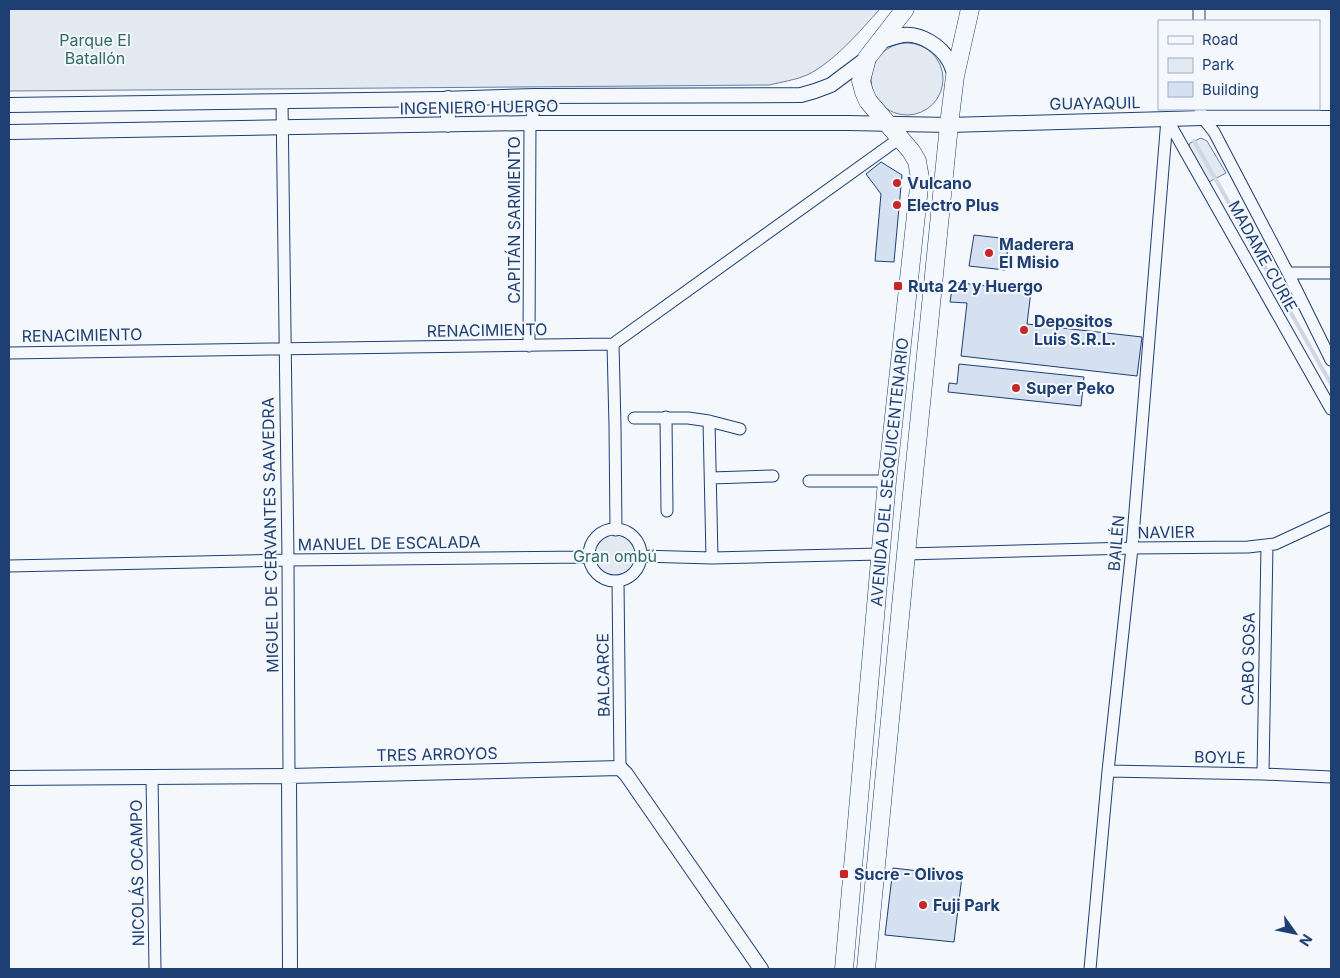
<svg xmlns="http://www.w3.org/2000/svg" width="1340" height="978" viewBox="0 0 1340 978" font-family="Inter,sans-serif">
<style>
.green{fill:#e3e9f0;stroke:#687fa3}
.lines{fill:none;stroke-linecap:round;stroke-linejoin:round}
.stream{stroke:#cfd7e4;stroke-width:4}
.building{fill:#d5e0f0;stroke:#1d3f73}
.minor-casing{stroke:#1d3f73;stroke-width:13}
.tertiary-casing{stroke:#1d3f73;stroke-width:16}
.primary-casing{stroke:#1d3f73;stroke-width:19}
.minor{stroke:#f4f7fb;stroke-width:11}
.tertiary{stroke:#f4f7fb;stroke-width:14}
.primary{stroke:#f4f7fb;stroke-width:18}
.poi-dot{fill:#c62828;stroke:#f4f7fb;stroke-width:2}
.labels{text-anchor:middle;stroke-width:4;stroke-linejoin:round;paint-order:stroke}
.park-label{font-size:16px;fill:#2c6c60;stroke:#f4f7fb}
.street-label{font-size:16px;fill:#1d3f73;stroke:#f4f7fb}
.poi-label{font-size:16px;font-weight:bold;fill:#1d3f73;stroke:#f4f7fb;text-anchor:start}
</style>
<rect width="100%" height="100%" fill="#f4f7fb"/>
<path class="green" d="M9,9h871c-20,22 -46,53 -73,66 -11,5 -26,7 -38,10l-760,6z
M871 79a36 36 0 1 1 72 0a36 36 0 1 1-72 0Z
M1201,138l6,3 19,32 -21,11 -17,-34 2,-7z
M593 556a22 22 0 1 1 44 0a22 22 0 1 1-44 0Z"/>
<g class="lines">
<path class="stream" d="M1194,141l137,243"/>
</g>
<path class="building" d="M881,162l21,13 -8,87 -19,-1 6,-67 -15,-20z
M974,235l35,4 -4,31 -36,-4z
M953,282l78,9 -4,33 115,13 -5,39 -176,-20 6,-53 -17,-1z
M959,364l125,13 -3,29 -133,-14 1,-9 8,1z
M893,868l69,8 -8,66 -69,-7z"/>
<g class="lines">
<g class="minor-casing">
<path id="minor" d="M1199,9v12
M282,101l6,459 1,216
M1200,109l3,9 11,14 74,141 43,87
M1167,119l164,290
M1288,273h43
M613,344l2,82 1,104
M529,346l1,-223 4,-12 1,-15
M9,353l604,-9 287,-206
M666,417l1,94
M634,418h54l21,3 3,137
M709,421l31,8
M711,478l62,-2
M809,481h78
M589 555a26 26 0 1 1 52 0a26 26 0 1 1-52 0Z
M906,554l226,-6 116,-1 27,-3 56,-26
M641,556l71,2 169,-4
M9,566l279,-6 302,-3
M618,581l2,187
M1108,771l155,3 68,3
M1263,774l4,-229
M152,777l3,192
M1090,969l18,-198 24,-223 35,-429"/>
</g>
<g class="tertiary-casing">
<path id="tertiary" d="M879,42c8,-2 16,-6 24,-7 18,-2 38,11 46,26 3,5 4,10 6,15
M448,98v27
M9,105l432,-6 94,-3 266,-1 14,-4 16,-6 36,-27
M9,132l521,-9h318l101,2 254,-7h128
M289,776l1,193
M9,778l280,-2 331,-8 6,6 135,195"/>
</g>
<g class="primary-casing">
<g id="primary">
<path id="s1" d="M844,969l43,-488 33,-303 -3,-17 -6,-10 -43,-50 -4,-9 -3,-11 6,-23 38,-49"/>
<path d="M866,969l40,-415 43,-429 6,-49 15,-67"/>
</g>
</g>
<use href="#minor" class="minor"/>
<use href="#tertiary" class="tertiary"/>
<use href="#primary" class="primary"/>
</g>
<g class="poi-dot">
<circle cx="897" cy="183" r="5"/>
<circle cx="897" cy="205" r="5"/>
<circle cx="989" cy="253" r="5"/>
<rect x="893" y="281" width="10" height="10" rx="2.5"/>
<circle cx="1024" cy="330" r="5"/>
<circle cx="1016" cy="388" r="5"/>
<rect x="839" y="869" width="10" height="10" rx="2.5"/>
<circle cx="923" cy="905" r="5"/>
</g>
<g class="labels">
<g class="park-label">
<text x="95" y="46">Parque El<tspan x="95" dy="18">Batallón</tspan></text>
<text x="615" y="562">Gran ombú</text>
</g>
<g class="street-label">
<text transform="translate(1095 103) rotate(-1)" y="6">GUAYAQUIL</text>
<text transform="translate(479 107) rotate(-1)" y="6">INGENIERO HUERGO</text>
<text transform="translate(514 220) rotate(-90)" y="6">CAPITÁN SARMIENTO</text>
<text transform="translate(1263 256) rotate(61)" y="6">MADAME CURIE</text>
<text transform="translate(487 330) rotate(-1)" y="6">RENACIMIENTO</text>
<text transform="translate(82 335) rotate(-1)" y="6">RENACIMIENTO</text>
<text dy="6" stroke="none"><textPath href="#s1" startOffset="499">AVENIDA DEL SESQUICENTENARIO</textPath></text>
<text transform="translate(1166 532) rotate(-1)" y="6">NAVIER</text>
<text transform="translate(270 535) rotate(-91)" y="6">MIGUEL DE CERVANTES SAAVEDRA</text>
<text transform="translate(389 543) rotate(-1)" y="6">MANUEL DE ESCALADA</text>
<text transform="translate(1116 543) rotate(-85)" y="6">BAILÉN</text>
<text transform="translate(1248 659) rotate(-89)" y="6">CABO SOSA</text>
<text transform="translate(603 675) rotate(-91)" y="6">BALCARCE</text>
<text transform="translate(437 754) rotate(-1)" y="6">TRES ARROYOS</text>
<text transform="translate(1220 757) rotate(1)" y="6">BOYLE</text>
<text transform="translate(137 873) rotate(-91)" y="6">NICOLÁS OCAMPO</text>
</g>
<g class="poi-label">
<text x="907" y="189">Vulcano</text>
<text x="907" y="211">Electro Plus</text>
<text x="999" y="250">Maderera<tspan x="999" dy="18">El Misio</tspan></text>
<text x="908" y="292">Ruta 24 y Huergo</text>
<text x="1034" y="327">Depositos<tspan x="1034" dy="18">Luis S.R.L.</tspan></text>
<text x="1026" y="394">Super Peko</text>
<text x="854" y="880">Sucre - Olivos</text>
<text x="933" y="911">Fuji Park</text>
</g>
</g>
<rect width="1340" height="978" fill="none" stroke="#1d3f73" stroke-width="20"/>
<rect x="1158" y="20" width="162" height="90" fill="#f4f7fb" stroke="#9eadc5"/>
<rect x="1168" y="36" width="25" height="8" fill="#f4f7fb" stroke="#9eadc5"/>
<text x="1202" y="45" font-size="15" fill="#1d3f73">Road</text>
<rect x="1168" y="58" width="25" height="15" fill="#e3e9f0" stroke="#9eadc5"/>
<text x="1202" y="70" font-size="15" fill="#1d3f73">Park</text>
<rect x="1168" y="82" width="25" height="15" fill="#d5e0f0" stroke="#9eadc5"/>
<text x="1202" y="95" font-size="15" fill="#1d3f73">Building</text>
<g transform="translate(1295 933) rotate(123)" stroke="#f4f7fb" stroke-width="4" paint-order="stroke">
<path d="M0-4L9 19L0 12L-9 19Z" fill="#1d3f73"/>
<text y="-8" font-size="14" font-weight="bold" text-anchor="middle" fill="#1d3f73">N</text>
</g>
</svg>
